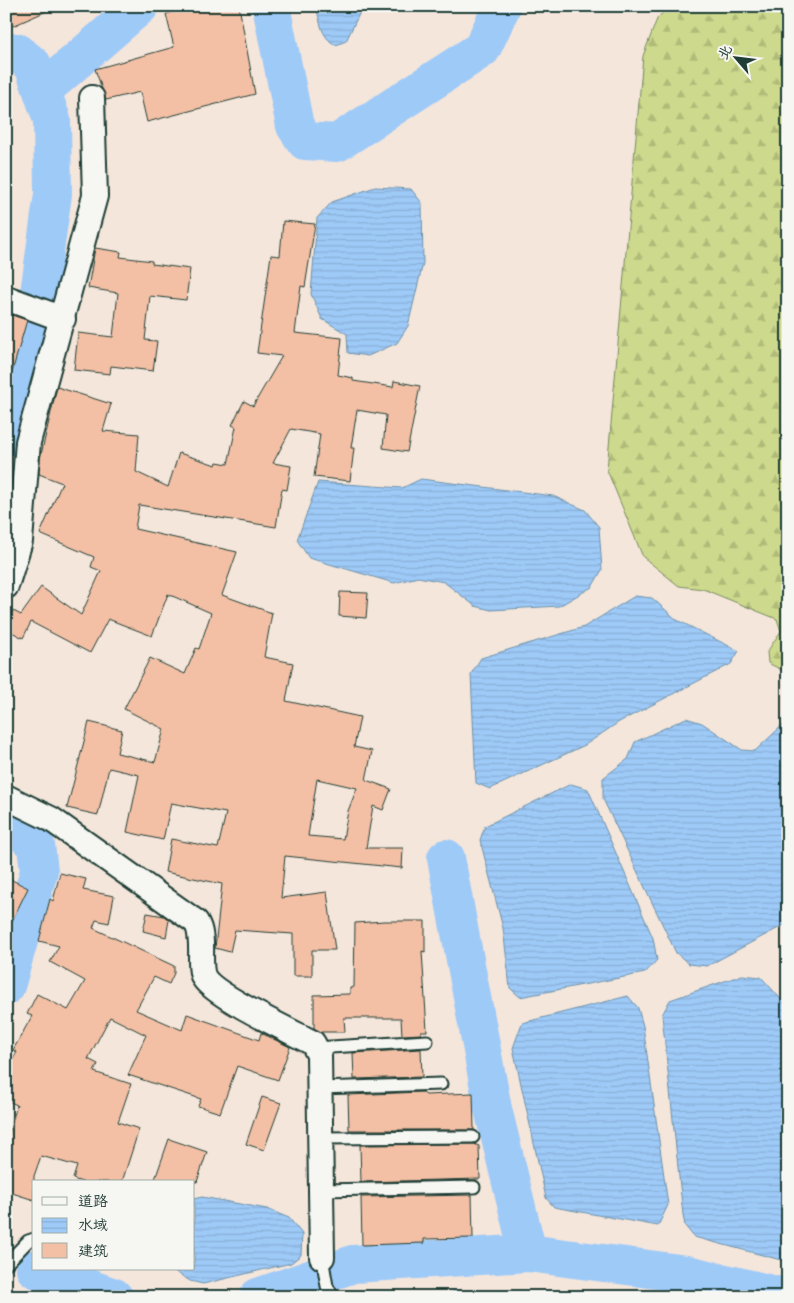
<svg xmlns="http://www.w3.org/2000/svg" width="794" height="1303" viewBox="0 0 794 1303" font-family="'Indie Flower','LXGW WenKai TC',sans-serif">
<style>
.forest{fill:url(#forest-firs);stroke:#768b60}
.water{fill:url(#water-rules);stroke:#6b92aa}
.lines{fill:none;stroke-linecap:round;stroke-linejoin:round}
.river{stroke:#9ecaf8;stroke-width:38}
.building{fill:#f4c0a5;stroke:#1f3d34;fill-rule:evenodd}
.service-casing{stroke:#1f3d34;stroke-width:15}
.minor-casing{stroke:#1f3d34;stroke-width:28}
.service{stroke:#f6f6f2;stroke-width:11}
.minor{stroke:#f6f6f2;stroke-width:24}
</style>
<defs>
<pattern id="forest-firs" width="22" height="20" patternUnits="userSpaceOnUse" patternTransform="scale(1.25)"><rect width="22" height="20" fill="#cdd98c"/><path d="M5 1l3.5 6h-7zM16 11l3.5 6h-7z" fill="#b0bb79"/></pattern>
<pattern id="water-rules" width="6" height="5" patternUnits="userSpaceOnUse" patternTransform="scale(1.25)"><rect width="6" height="5" fill="#9ecaf8"/><path d="M0 2.5h6" fill="none" stroke="#88aed5"/></pattern>
</defs>
<rect width="100%" height="100%" fill="#f5e6db"/>
<filter id="ink" filterUnits="userSpaceOnUse"><feTurbulence type="fractalNoise" baseFrequency=".02" numOctaves="2"/><feDisplacementMap in="SourceGraphic" scale="10" xChannelSelector="R" yChannelSelector="G"/><feConvolveMatrix kernelMatrix="1 2 1 2 8 2 1 2 1" color-interpolation-filters="sRGB"/></filter>
<g filter="url(#ink)">
<path class="forest" d="M669,6h117l2,3v664l-20,-10 -1,-11 14,-21 -4,-12 -74,-30 -24,-3 -36,-29 -36,-87 36,-414 14,-37z"/>
<path class="water" d="M316,6h47l-17,35 -10,4c-15,-7 -16,-24 -20,-39z
M375,187l36,2 11,14 1,60 -15,63 -11,17 -29,13 -20,-3 -1,-19 -25,-15 -11,-25 6,-76 15,-16z
M421,479l132,17 32,14 14,17 3,43 -10,17 -33,19 -68,4 -16,-4 -31,-24 -26,-5 -24,6 -85,-25 -12,-18 21,-58 84,6z
M635,596l17,2 25,22 62,31 -8,13 -112,58 -34,23 -95,44 -14,-6 -5,-109 10,-16 103,-31z
M686,718l16,5 40,27 13,1 33,-31v203l-81,43 -18,-2 -13,-11 -73,-154v-21l25,-19 7,-17z
M571,784l17,5 65,149 4,22 -12,13 -125,24 -10,-9 -7,-60 -23,-88 5,-14z
M742,975l19,2 27,30v249l-7,4 -87,-23 -9,-11 -2,-11 -21,-200 8,-15z
M628,996l10,12 5,18 25,179 -10,21 -104,-19 -8,-9 -33,-150 9,-25z
M202,1197l65,12 22,9 13,16 -1,21 -10,8 -88,21 -13,-3 -19,-12h23v-70z
M453,1291l69,6h-75z"/>
<g class="lines">
<path class="river" d="M271,6l24,120 10,15 32,2 145,-94 20,-43
M6,53l11,-1 16,13 19,55 1,74 -21,149 -24,69 -2,25
M42,91l98,-85
M6,821l5,1 25,23 3,26 -33,115
M446,858l47,251 35,144
M35,1269l79,28
M258,1297l95,-33 175,-11 159,21 98,23"/>
</g>
<path class="building" d="M6,6h52l-52,23z
M196,6h43l16,88 -108,28 -7,-30 -34,8 -11,-31 79,-22 -8,-33z
M283,221l32,3 -10,63 -4,-1 -6,47 47,5 -4,37 15,3v3l40,6 1,-6 26,5 -13,66 -24,-4 3,-33 -29,-5 -6,38h3l-4,33 -36,-4 6,-43 -29,-5 -18,34 18,3 -4,24 -5,-1 -6,38 -137,-22 -4,24 102,23 -15,43 50,18 -8,44 29,6 -7,38 74,16 -6,30 18,4 -6,29 25,9 -8,21 -10,-4 -7,42h37l-1,20 -117,-12 -4,42 46,-6 8,58h-23v26h-19v-42l-58,-4 -5,22 -15,-4 7,-64 -57,-12 6,-33 47,9 8,-35 -55,-10 -8,37 -36,-8 12,-57 -30,-7 -11,47 -31,-7 22,-86 33,8 -5,23 38,9 9,-33 -40,-20 26,-51 35,16 11,-26 3,1 12,-36 -43,-19 -16,42 -44,-17 -18,34 -59,-31 -8,16 -17,-9v-22l15,8 20,-28 40,28 20,-44 -10,-4 3,-10 -54,-23 22,-51 -23,-9 1,-15 17,-72 54,17 -8,27 36,3 -3,38 32,15 11,-34 37,12 1,-3 11,2 8,-37 -4,-2 12,-24 9,5 29,-50 -25,-3 14,-98 9,1zM317,779l40,9 -9,23 -5,28 -35,-3z
M95,248l26,4 -1,5 32,4v3l38,5 -4,31 -36,-4 -5,44 12,1 -4,30 -42,-5 -1,8 -36,-4 4,-37 35,4 5,-44 -30,-5z
M6,313l21,7 -15,52 -6,-1z
M340,592l28,1 -2,25 -27,-2z
M60,873l26,6 -3,11 31,6 -5,27 -13,-3 -3,8 81,38v7l-5,11 -15,-7 -18,33 46,20 5,-16 72,26 2,-7 29,14 -12,33 -41,-14 -17,47 -22,-7 3,-7 -73,-24 18,-40 -36,-18 -22,42 10,5 -4,8 37,12 -13,38 21,7 -17,53h-40l-9,-3 4,-13 -36,-10 -7,20v24l-28,-9v-48l11,-38 -11,-5v-29l11,-19 -4,-2 19,-34 -5,-2 10,-20 31,16 17,-29 -35,-19 9,-16 -20,-5 11,-42 3,2z
M6,877l22,11 -22,45z
M147,913l17,3 5,4 -3,17 -23,-6z
M384,921h41v31l-3,-1 5,80h-6v3l-19,1 -1,-17h-57l1,14h-25l-6,-4v-33l36,-1v-6l4,-1 1,-64z
M421,1049l1,28 -68,2 -1,-26z
M422,1092l4,3 47,-2 1,37h-125l-1,-35z
M262,1097l19,6 -17,47 -18,-6z
M169,1139l38,13 -10,30h-43z
M474,1144l5,2 1,33 -119,3 -1,-37z
M472,1195l1,43 -49,1v4l-62,2 -1,-48z"/>
<g class="lines">
<g class="service-casing">
<path id="service" d="M315,1048l112,-7
M320,1088l121,-4
M320,1138l153,-1
M321,1190l153,-3
M322,1257l5,29 6,11
M6,1264l22,-23 6,-2"/>
</g>
<g class="minor-casing">
<path id="minor" d="M6,298l57,21
M6,586l14,-45 8,-99 67,-246 -3,-98
M6,797l45,22 145,103c10,16 1,43 8,56 11,18 86,53 109,65l6,12 3,202"/>
</g>
<use href="#service" class="service"/>
<use href="#minor" class="minor"/>
</g>
</g>
<rect width="794" height="1303" fill="none" stroke="#f6f6f2" stroke-width="25"/>
<rect x="12" y="12" width="769" height="1278" fill="none" stroke="#1f3d34" stroke-width="2" filter="url(#ink)"/>
<rect x="32" y="1180" width="162" height="90" fill="#f6f6f2" stroke="#a0aca6"/>
<rect x="42" y="1197" width="25" height="8" fill="#f6f6f2" stroke="#a0aca6"/>
<text x="78" y="1206" font-size="15" fill="#1f3d34">道路</text>
<rect x="42" y="1218" width="25" height="15" fill="url(#water-rules)" stroke="#a0aca6"/>
<text x="78" y="1230" font-size="15" fill="#1f3d34">水域</text>
<rect x="42" y="1243" width="25" height="15" fill="#f4c0a5" stroke="#a0aca6"/>
<text x="78" y="1256" font-size="15" fill="#1f3d34">建筑</text>
<g transform="translate(736 58) rotate(298)" stroke="#f6f6f2" stroke-width="4" paint-order="stroke">
<path d="M0-4L9 19L0 12L-9 19Z" fill="#1f3d34"/>
<text y="-8" font-size="14" font-weight="bold" text-anchor="middle" fill="#1f3d34">北</text>
</g>
</svg>
